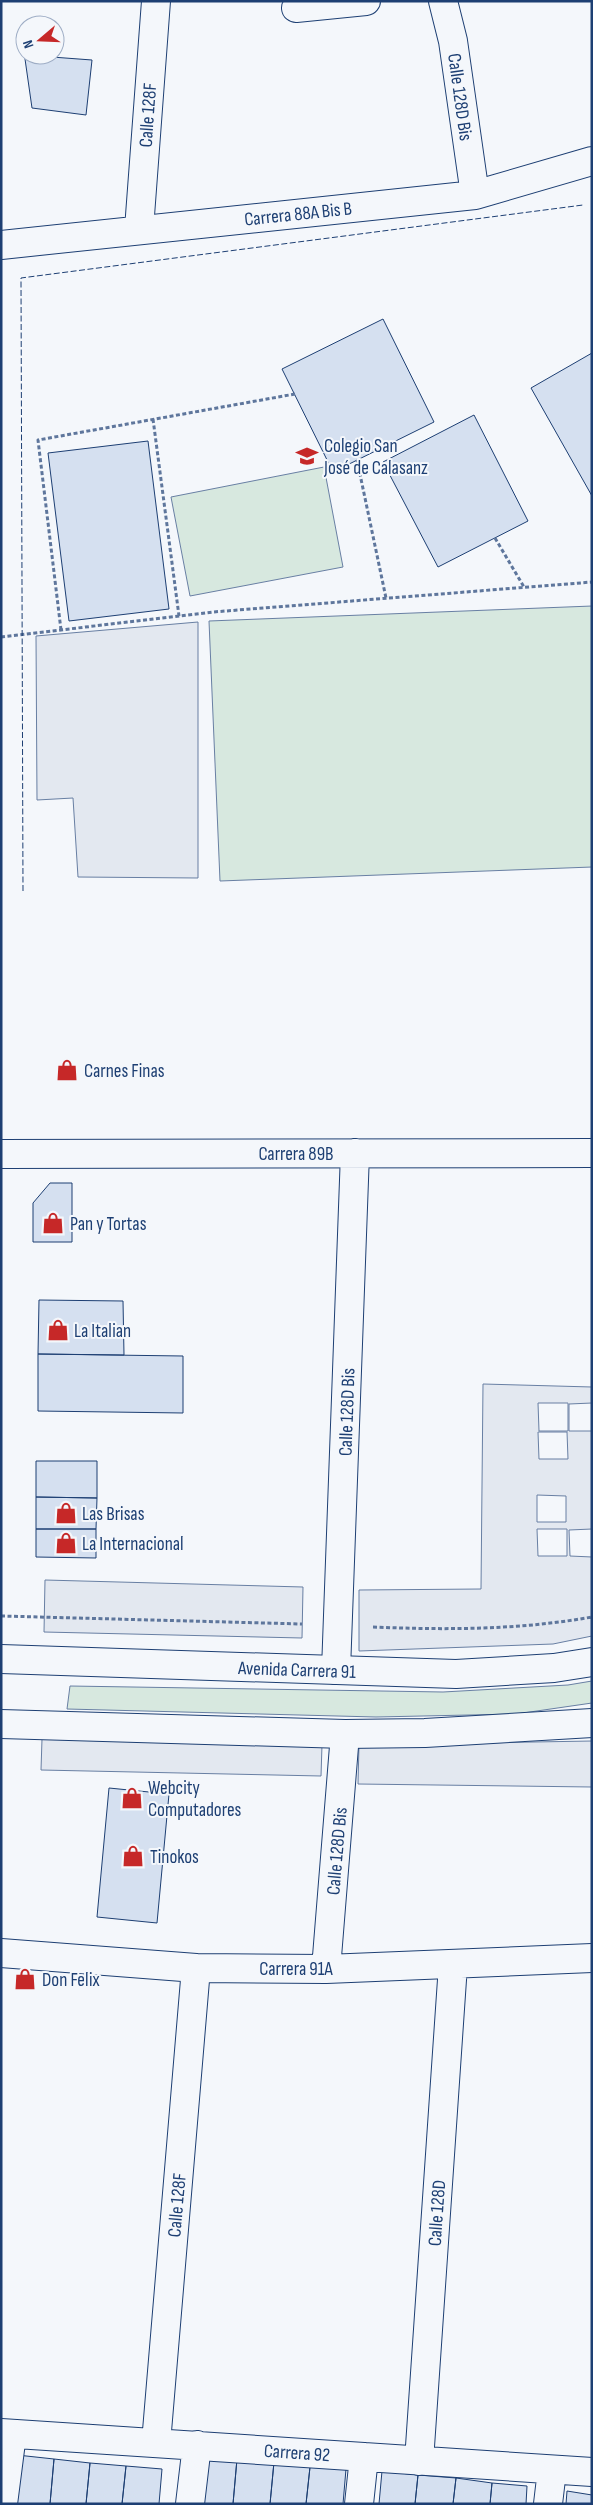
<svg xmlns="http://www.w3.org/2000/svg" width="593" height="2505" viewBox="0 0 593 2505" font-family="'Sofia Sans Condensed',sans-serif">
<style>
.green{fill:#d7e8df;stroke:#687fa3}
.parking{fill:#e3e8f0;stroke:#687fa3;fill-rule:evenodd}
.building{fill:#d5e0f0;stroke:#1d3f73}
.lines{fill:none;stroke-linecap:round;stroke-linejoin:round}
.minor-casing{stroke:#1d3f73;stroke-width:30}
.primary-casing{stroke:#1d3f73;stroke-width:30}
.path{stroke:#5e769c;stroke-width:3;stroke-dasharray:4 2.5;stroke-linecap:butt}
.minor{stroke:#f4f7fb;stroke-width:28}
.primary{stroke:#f4f7fb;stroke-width:28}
.fence{stroke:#1d3f73;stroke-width:1;stroke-dasharray:6 2.5;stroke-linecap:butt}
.labels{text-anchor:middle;stroke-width:4;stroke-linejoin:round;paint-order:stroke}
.street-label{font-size:19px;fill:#1d3f73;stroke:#f4f7fb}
.poi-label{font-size:19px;fill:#1d3f73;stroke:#f4f7fb;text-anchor:start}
</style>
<rect width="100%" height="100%" fill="#f4f7fb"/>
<path class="green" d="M324,467l19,100 -153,29 -19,-99z
M592,606v261l-372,14 -11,-260z
M592,1681v22l-76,11 -140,3 -309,-8 3,-23 373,6 125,-7z"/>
<path class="parking" d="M198,622v256l-120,-1 -5,-79 -36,2 -1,-164z
M483,1384l109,3v16l-23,1v27h23v98l-23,1 1,26 22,1v79l-39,8 -194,7v-61l122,-1zM538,1403h30v28h-29zM538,1432h29l1,27h-29zM537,1495l29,1v26h-29zM537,1529h30v27h-29z
M45,1580l258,7 -1,51 -258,-6z
M42,1739l280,6 -1,31 -280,-6z
M592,1741v46l-234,-3 1,-39z"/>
<path class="building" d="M24,52l1,3 67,5 -6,55 -54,-7z
M383,319l51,103 -101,50 -51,-103z
M592,353v143l-61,-108z
M474,415l54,106 -90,46 -55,-105z
M148,441l21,168 -100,12 -21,-168z
M50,1183h22v59h-39v-39z
M39,1300l84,1 1,54 -86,-1z
M38,1354l145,2v57l-145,-2z
M36,1461h61v37l-61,-1z
M36,1497l61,1 -1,31h-60z
M36,1529h60v29l-60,-1z
M109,1788l60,6 -12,129 -60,-6z
M17,2455l37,4 -4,45h-37z
M201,2457l36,2 -4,45h-36z
M54,2459l36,4 -4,41h-36z
M237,2459l37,3 -4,42h-37z
M274,2462l36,5 -4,37h-36z
M90,2463l36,3 -4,38h-36z
M126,2466l36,3 -3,35h-37z
M310,2467l36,2 -3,35h-37z
M382,2471l36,4 -3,29h-36z
M418,2475l38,3 -3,26h-38z
M456,2478l36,5 -2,21h-37z
M492,2483l35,3 -1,18h-36z
M567,2491l25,4v9h-26z"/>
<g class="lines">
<g class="minor-casing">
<path id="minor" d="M443,1l10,40 22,154
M296,8l70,-7
M139,229l17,-228
M1,245l474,-50 117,-34
M1,1154l591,-1
M336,1670l19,-517
M1,1953l195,15 130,1 266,-11
M326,1969l19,-235
M1,2433l591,39
M156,2443l40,-475
M419,2461l34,-496
M3,2504l9,-70
M190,2504l7,-59
M359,2504l5,-47
M548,2504l4,-34"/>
</g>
<g class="primary-casing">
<path id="primary" d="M1,1659l455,15 98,-6 38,-6
M1,1724l344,10 80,-1 167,-10"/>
</g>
<path class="path" d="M153,419l26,197
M357,460l29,138
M495,538l29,49
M61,630l-23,-190 257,-46
M1,637l212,-25 379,-30
M1,1616l301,8
M373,1627c74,3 146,3 219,-10"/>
<use href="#minor" class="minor"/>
<use href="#primary" class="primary"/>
<path class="fence" d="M23,891l-2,-613 562,-73"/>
</g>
<defs>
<g id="school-bare" transform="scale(1.725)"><path d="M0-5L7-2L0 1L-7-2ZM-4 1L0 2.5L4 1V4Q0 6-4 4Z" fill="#c62828" stroke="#f4f7fb" stroke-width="2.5" paint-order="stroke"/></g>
<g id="shop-bare" transform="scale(1.725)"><path d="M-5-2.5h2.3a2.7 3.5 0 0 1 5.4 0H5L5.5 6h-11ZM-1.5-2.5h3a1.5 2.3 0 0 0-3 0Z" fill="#c62828" stroke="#f4f7fb" stroke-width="2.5" paint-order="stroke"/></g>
</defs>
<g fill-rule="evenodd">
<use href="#school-bare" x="307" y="456"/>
<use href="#shop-bare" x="67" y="1070"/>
<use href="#shop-bare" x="53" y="1223"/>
<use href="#shop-bare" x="58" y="1330"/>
<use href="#shop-bare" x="66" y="1513"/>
<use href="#shop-bare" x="66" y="1543"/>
<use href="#shop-bare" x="132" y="1798"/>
<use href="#shop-bare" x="133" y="1856"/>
<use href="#shop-bare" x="25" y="1979"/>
</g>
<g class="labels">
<g class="street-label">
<text transform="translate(461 97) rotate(82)" y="7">Calle 128D Bis</text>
<text transform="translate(147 115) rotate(-86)" y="7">Calle 128F</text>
<text transform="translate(298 213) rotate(-6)" y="7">Carrera 88A Bis B</text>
<text x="296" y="1160">Carrera 89B</text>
<text transform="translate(346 1412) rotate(-88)" y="7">Calle 128D Bis</text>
<text transform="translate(297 1669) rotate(2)" y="7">Avenida Carrera 91</text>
<text transform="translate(336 1851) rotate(-85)" y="7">Calle 128D Bis</text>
<text x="296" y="1975">Carrera 91A</text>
<text transform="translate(176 2205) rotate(-85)" y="7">Calle 128F</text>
<text transform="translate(436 2213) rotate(-86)" y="7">Calle 128D</text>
<text transform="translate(297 2452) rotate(4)" y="7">Carrera 92</text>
</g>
<g class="poi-label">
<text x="324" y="452">Colegio San<tspan x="324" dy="22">José de Calasanz</tspan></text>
<text x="84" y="1077">Carnes Finas</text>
<text x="70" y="1230">Pan y Tortas</text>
<text x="74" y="1337">La Italian</text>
<text x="82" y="1520">Las Brisas</text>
<text x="82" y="1550">La Internacional</text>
<text x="148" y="1794">Webcity<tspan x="148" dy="22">Computadores</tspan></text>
<text x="150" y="1863">Tinokos</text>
<text x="42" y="1986">Don Felix</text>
</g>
</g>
<rect width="593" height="2505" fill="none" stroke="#1d3f73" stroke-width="5"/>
<g transform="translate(40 40) rotate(251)"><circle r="24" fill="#f4f7fb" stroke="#9eadc5"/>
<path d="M0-4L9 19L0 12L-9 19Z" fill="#c62828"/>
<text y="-8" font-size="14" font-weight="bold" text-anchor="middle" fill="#1d3f73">N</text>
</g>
</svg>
